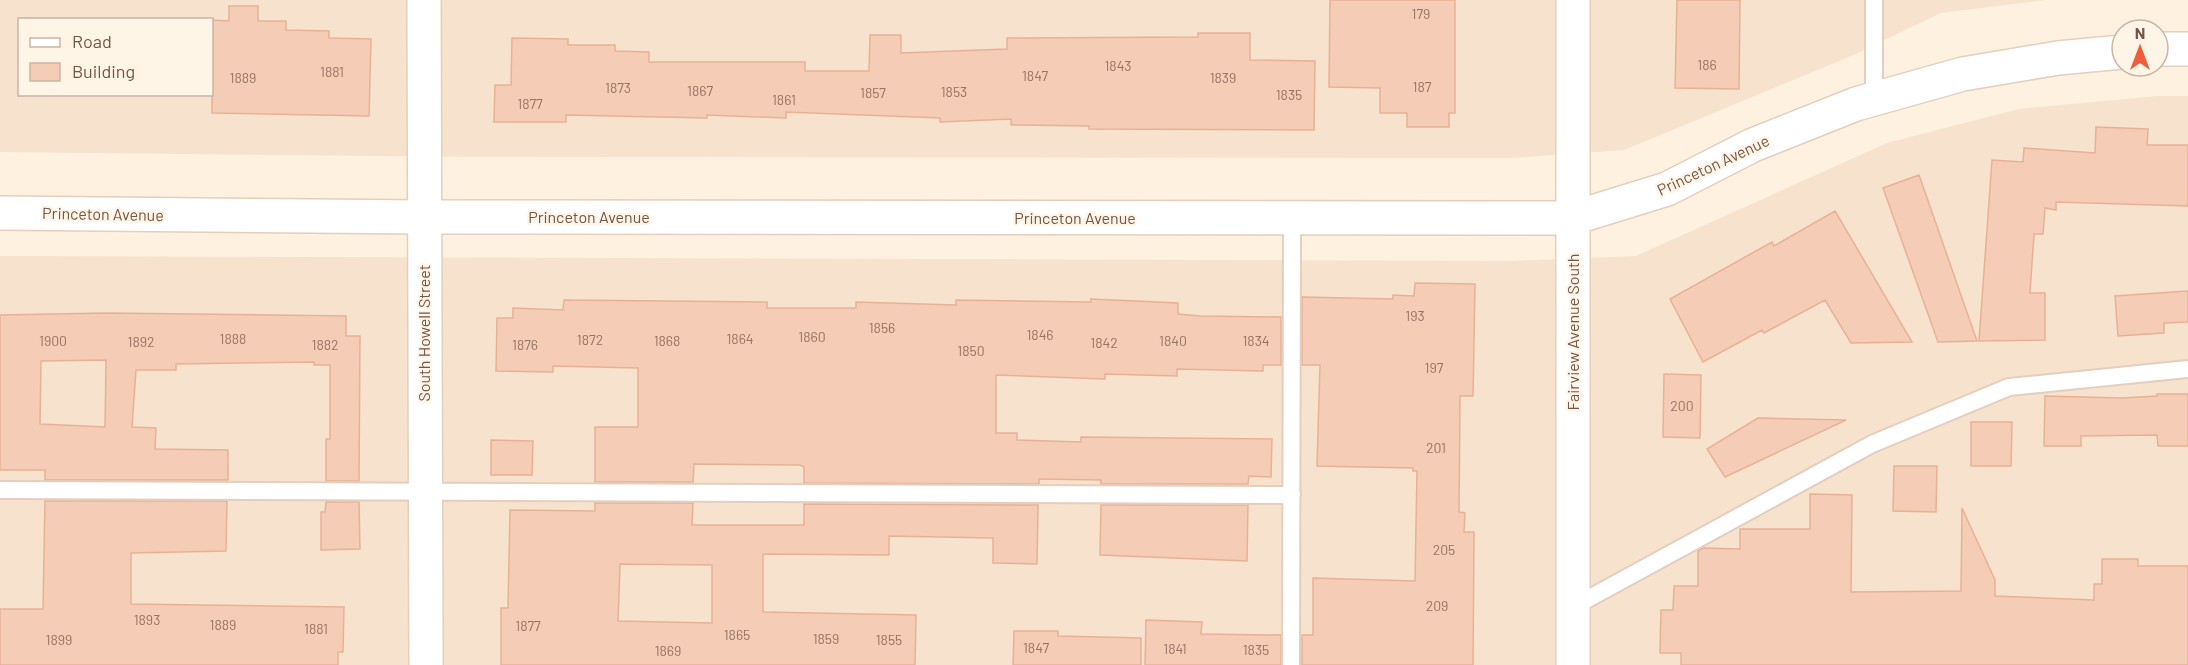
<svg xmlns="http://www.w3.org/2000/svg" width="2188" height="665" viewBox="0 0 2188 665" font-family="Barlow,sans-serif">
<style>
.residential{fill:#f6e2cd;fill-rule:evenodd}
.building{fill:#f5ccb5;stroke:#e8b195;stroke-width:1.5;fill-rule:evenodd}
.lines{fill:none;stroke-linecap:round;stroke-linejoin:round}
.lane-casing{stroke:#e4cebe;stroke-width:20}
.street-casing{stroke:#e4cebe;stroke-width:36}
.secondary-casing{stroke:#e9cfba;stroke-width:36}
.lane{stroke:#fff;stroke-width:16}
.street{stroke:#fff;stroke-width:33}
.secondary{stroke:#fff;stroke-width:33}
.labels{text-anchor:middle;stroke-width:4.5;stroke-linejoin:round;paint-order:stroke}
.number-label{font-size:14px;fill:#957362}
.street-label{font-size:16px;fill:#755546;stroke:#fff5e7}
</style>
<rect width="100%" height="100%" fill="#fef1df"/>
<path class="residential" d="M0,0h2046l-105,13 -92,44 -225,93 -114,8 -1033,-1 -477,-5zM20,20h192v74h-192z
M2157,96h31v569h-2188v-409l1512,5 124,-5 251,-113 132,-34z"/>
<path class="building" d="M1330,0h125v113h-6v14h-42v-14h-27v-25l-51,-1z
M1677,0h63l-1,89 -64,-1z
M229,6h29v15h28v9l43,1v7l42,1 -2,77 -157,-3v-93l17,1z
M1198,33h52v27l65,1 -1,69 -225,-1v-3l-78,-1v-6l-71,3v-4l-154,-6v6l-79,-3v3l-141,-3v7h-72l1,-37h16l1,-47 56,1v6h47v6l34,1v10h156v9h64l1,-36h31v18l106,-4v-11l191,-1z
M2096,127l52,2 -1,16h41v61l-132,-4v8l-11,-2 -2,26h-9l-4,59h15v47l-66,1 13,-181 31,2 1,-14 71,5z
M1919,175l58,166 -39,1 -55,-154z
M1835,211l77,131 -61,1 -26,-43 -61,33 -2,-3 -59,32 -33,-63 102,-57 2,4z
M1415,283l60,1 -2,112h-13l-1,116 6,1 -1,19h10l-1,133h-171v-30h11v-57l102,3 2,-110h-4v-3l-96,-2 3,-101h-18v-68l91,2v-4l21,1z
M2188,291v31l-24,1v10l-46,3 -3,-40z
M1091,299l87,4v11l22,2 81,1v48h-18v6l-86,-2v7l-72,-2v5l-109,-4v58h21v7l64,2v-5l191,2 -1,38 -22,-1 -1,8h-147v-4l-62,-1v5l-235,-1v-16l-4,-2 -106,-1 -1,18h-98v-55h43v-59l-85,-2v6l-57,-1 1,-53h16v-10l50,2 1,-10 203,2v6h89v-6l100,3v-5l135,2z
M107,313l239,3v20h14l-1,145h-33v-42h4v-74h-16v-3l-138,2v6h-40l-4,57 24,1 -1,21 73,1v30h-183v-10h-45v-155zM106,360l-1,67 -65,-3 1,-63z
M1664,374l37,1 -1,63 -37,-1z
M2157,394h31v52h-30l-1,-11 -76,1v10h-37l1,-50 77,2 35,-2z
M1758,418l88,2 -121,57 -18,-28z
M1971,422h41l-1,44h-40z
M491,440l42,1 -1,34h-41z
M1894,466h43l-1,46 -43,-1z
M1810,494l42,1 -1,97 110,-1 1,-83 33,72v16l99,4v-16h8v-25h36v7h50v99h-507v-12h-21l1,-43h12l1,-24h24v-35l5,-3 37,1v-20h70z
M45,501h182l-1,50 -95,2v51l213,3 -1,45h-5v13h-338v-56h43z
M326,502h33l1,47 -39,1v-38h4z
M595,503h98l-1,22h112v-21l234,1 -1,59 -44,-1v-25l-104,-2v19l-126,-1v58l153,3 -1,50h-414v-57h7l2,-98 85,1zM620,564l92,1v58l-94,-2z
M1101,505h147l-1,56 -147,-6z
M1146,620l56,2 -1,12 80,1v30h-136z
M1014,631h44v5l83,2v27h-128z"/>
<g class="lines">
<g class="lane-casing">
<path id="lane" d="M1874,0v99
M0,490l1292,5
M1573,607l299,-163 137,-57 179,-18
M1291,665l1,-447"/>
</g>
<g class="street-casing">
<path id="street" d="M424,0l2,665
M2158,49h30
M0,213l424,4 1149,1 94,-29 86,-44 103,-41 107,-30 95,-16 64,-6"/>
</g>
<g class="secondary-casing">
<path id="secondary" d="M1573,0v665"/>
</g>
<use href="#lane" class="lane"/>
<use href="#street" class="street"/>
<use href="#secondary" class="secondary"/>
</g>
<g class="labels">
<g class="number-label">
<text x="1421" y="19">179</text>
<text x="1707" y="70">186</text>
<text x="1118" y="71">1843</text>
<text x="332" y="77">1881</text>
<text x="1035" y="81">1847</text>
<text x="243" y="83">1889</text>
<text x="1223" y="83">1839</text>
<text x="1422" y="92">187</text>
<text x="618" y="93">1873</text>
<text x="700" y="96">1867</text>
<text x="954" y="97">1853</text>
<text x="873" y="98">1857</text>
<text x="1289" y="100">1835</text>
<text x="784" y="105">1861</text>
<text x="530" y="109">1877</text>
<text x="1415" y="321">193</text>
<text x="882" y="333">1856</text>
<text x="1040" y="340">1846</text>
<text x="812" y="342">1860</text>
<text x="233" y="344">1888</text>
<text x="740" y="344">1864</text>
<text x="590" y="345">1872</text>
<text x="53" y="346">1900</text>
<text x="667" y="346">1868</text>
<text x="1173" y="346">1840</text>
<text x="1256" y="346">1834</text>
<text x="141" y="347">1892</text>
<text x="1104" y="348">1842</text>
<text x="325" y="350">1882</text>
<text x="525" y="350">1876</text>
<text x="971" y="356">1850</text>
<text x="1434" y="373">197</text>
<text x="1682" y="411">200</text>
<text x="1436" y="453">201</text>
<text x="1444" y="555">205</text>
<text x="1437" y="611">209</text>
<text x="147" y="625">1893</text>
<text x="223" y="630">1889</text>
<text x="528" y="631">1877</text>
<text x="316" y="634">1881</text>
<text x="737" y="640">1865</text>
<text x="826" y="644">1859</text>
<text x="59" y="645">1899</text>
<text x="889" y="645">1855</text>
<text x="1036" y="653">1847</text>
<text x="1175" y="654">1841</text>
<text x="1256" y="655">1835</text>
<text x="668" y="656">1869</text>
</g>
<g class="street-label">
<text transform="translate(1713 165) rotate(-25)" y="6">Princeton Avenue</text>
<text transform="translate(103 214) rotate(1)" y="6">Princeton Avenue</text>
<text x="589" y="223">Princeton Avenue</text>
<text x="1075" y="224">Princeton Avenue</text>
<text transform="translate(1573 332) rotate(-90)" y="6">Fairview Avenue South</text>
<text transform="translate(424 333) rotate(-90)" y="6">South Howell Street</text>
</g>
</g>
<rect x="18" y="18" width="195" height="78" fill="#fff5e7" stroke="#c8b5a7" stroke-width="1.5"/>
<rect x="30" y="38" width="30" height="9" fill="#ffffff" stroke="#c8b5a7" stroke-width="1.5"/>
<text x="72" y="48" font-size="18" fill="#755546">Road</text>
<rect x="30" y="63" width="30" height="18" fill="#f5ccb5" stroke="#c8b5a7" stroke-width="1.5"/>
<text x="72" y="78" font-size="18" fill="#755546">Building</text>
<g transform="translate(2140 48)"><circle r="28" fill="#fff5e7" stroke="#c8b5a7" stroke-width="1.5"/>
<path d="M0-4.5L10 22L0 15L-10 22Z" fill="#f05d3c"/>
<text y="-9" font-size="16" font-weight="bold" text-anchor="middle" fill="#755546">N</text>
</g>
</svg>
